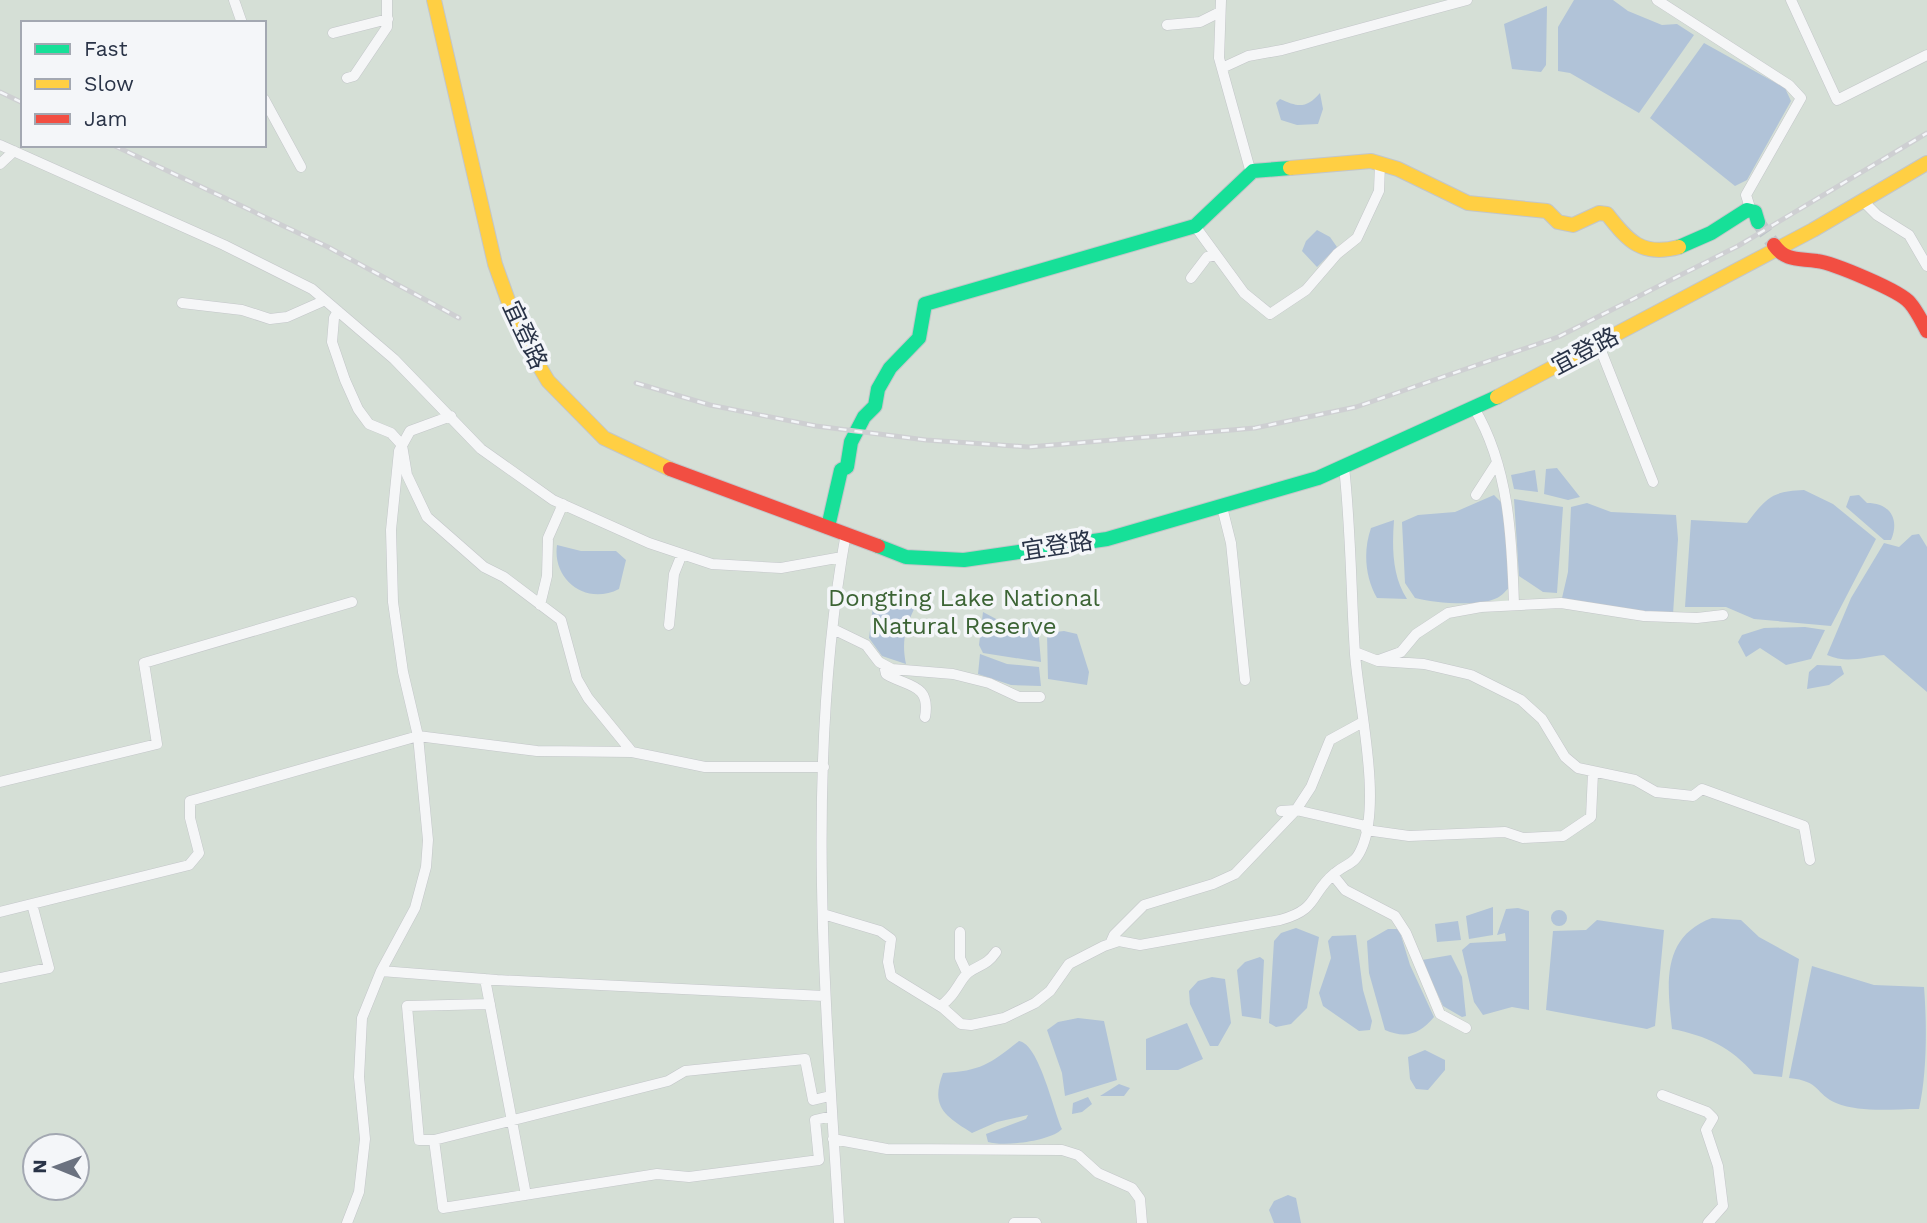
<svg xmlns="http://www.w3.org/2000/svg" width="1927" height="1223" viewBox="0 0 1927 1223" font-family="'Work Sans','Noto Sans SC',sans-serif">
<style>
.green{fill:#d5dfd6;fill-rule:evenodd}
.water{fill:#b1c3d8}
.lines{fill:none;stroke-linecap:round;stroke-linejoin:round}
.secondary-tunnel{stroke:#bfc4ca;stroke-width:14;stroke-dasharray:14 7;stroke-linecap:butt}
.street-casing{stroke:#c3c6c9;stroke-width:11}
.fast-casing{stroke:#c3c6c9;stroke-width:16}
.slow-casing{stroke:#c3c6c9;stroke-width:16}
.jam-casing{stroke:#c3c6c9;stroke-width:16}
.street{stroke:#f5f6f7;stroke-width:10}
.fast{stroke:#16e098;stroke-width:14}
.slow{stroke:#ffcf43;stroke-width:14}
.jam{stroke:#f24e42;stroke-width:14}
.rail-casing{stroke:#cecfd2;stroke-width:5}
.rail{stroke:#f4f6f9;stroke-width:2.5;stroke-dasharray:8;stroke-linecap:butt}
.labels{text-anchor:middle;stroke-width:7;stroke-linejoin:round;paint-order:stroke}
.street-label{font-size:24px;fill:#293347;stroke:#f4f6f9}
.park-label{font-size:24px;fill:#3c6435;stroke:#f4f6f9}
</style>
<rect width="100%" height="100%" fill="#e5e8eb"/>
<path class="green" d="M0,0h1927v1223h-1927zM23,23h241v122h-241zM35,1146h42v42h-42z"/>
<path class="water" d="M1574,0h39l15,11 34,14 15,-1 17,11 -55,78 -69,-40 -12,-2v-44z
M1547,6l-1,59 -5,7 -29,-3 -8,-45z
M1704,43l81,45 6,13 -44,79 -12,6 -85,-68z
M1320,93l3,16 -5,15 -21,1 -16,-5 -5,-17 4,-4c18,8 26,10 40,-6z
M1317,230l13,7 7,10 -20,20 -15,-16 4,-10z
M1557,468l23,29 -12,3 -24,-6 2,-25z
M1535,470l3,22 -24,-3 -3,-14z
M1804,490l29,14 43,35 -45,87 -77,-7 -28,-12h-41l6,-87 56,3c19,-25 25,-32 57,-33z
M1494,495l9,9 7,83c-4,3 -8,9 -13,11 -18,9 -63,5 -82,0l-10,-15 -3,-61 16,-7 37,-3z
M1859,495l8,8c23,0 33,16 24,37h-7l-38,-33 4,-11z
M1514,499l49,8 -6,86 -14,-1 -24,-16z
M1587,503l24,9 65,3 2,24 -5,75 -94,-8 -17,-8 6,-26 3,-65z
M1394,520c-2,27 -2,56 13,79l-30,-1c-12,-21 -14,-47 -6,-70z
M1919,534l8,13v145l-43,-37c-20,2 -37,9 -57,0l24,-57 33,-55 15,4 13,-12z
M557,545l24,6h35l10,9 -7,29c-33,17 -67,-9 -62,-44z
M893,589l23,16c-10,20 -15,36 -10,59l-24,-8 -13,-18 5,-39h16z
M983,612l15,8 40,7 3,35 -58,-9 -4,-8z
M1805,627l20,3 -14,29 -25,6 -26,-17 -14,9 -8,-15 4,-7 22,-7z
M1064,631l13,3 12,38 -2,13 -39,-6 -1,-46z
M980,654l27,10 32,3 2,19 -30,-1 -33,-11z
M1817,665l24,1 3,8 -15,11 -22,4 2,-17z
M1493,907v28l-24,4 -3,-23z
M1518,908l11,3v99l-17,-3 -29,8 -9,-13 -12,-52 8,-7 36,-2 -1,-8 -8,2 9,-26z
M1551 918a8 8 0 1 1 16 0a8 8 0 1 1-16 0Z
M1712,918l29,2 18,17 40,22 -17,118 -28,-3c-23,-27 -47,-38 -82,-45 -5,-45 -11,-92 40,-111z
M1597,920l67,10 -9,96 -8,3 -101,-19 7,-79 33,-1z
M1458,921l3,19 -24,2 -2,-18z
M1296,928l23,9 -12,71 -16,16 -15,3 -7,-4 5,-82 7,-8z
M1388,929h11l11,36 24,52c-14,17 -28,22 -49,13l-16,-57 -2,-32z
M1356,935l7,55 9,31 -2,9 -11,1 -36,-25 -4,-13 12,-35 -3,-17 4,-5z
M1451,955l11,22 4,39 -4,1 -19,-11 -21,-46z
M1260,957l4,3 -3,59 -19,-3 -5,-46 8,-8z
M1812,966l62,19 50,2c3,37 3,87 -5,122 -27,0 -58,4 -83,-6 -21,-9 -15,-22 -47,-25z
M1212,977l13,2 6,44 -13,23h-8l-20,-42 -1,-13 9,-10z
M1078,1018l26,3 13,59 -52,16 -3,-23 -15,-43 11,-8z
M1187,1023l16,36 -25,11h-32v-31z
M1019,1041c20,3 34,68 43,88 -11,12 -58,18 -74,13l-2,-8 40,-15 2,-4 -31,7 -25,11c-27,-17 -42,-26 -29,-60 38,-2 47,-9 76,-32z
M1425,1050l20,10v10l-17,20 -12,-1 -6,-10 -2,-22z
M1119,1084l11,4 -6,8h-24z
M1088,1097l4,7 -10,8 -10,2 1,-11z
M1288,1195l8,3 5,25h-27l-5,-13 5,-9z"/>
<g class="lines">
<path class="secondary-tunnel" d="M1758,222l16,23"/>
<g class="street-casing">
<path id="street" d="M234,0l8,23
M1221,0l-2,58 32,115
M1657,0l132,85 12,13 -55,97 5,16
M1791,0l46,100 90,-45
M1167,25l33,-3 20,-10
M333,33l55,-14
M1222,68l26,-12 34,-6 185,-50
M347,78l7,-2 33,-49v-27
M264,99l37,68
M0,145l224,100 88,44 82,70 87,90 72,51 96,43 63,21 69,4 61,-11
M0,164l14,-13
M1863,201l14,14 32,20 18,31
M1195,226l49,67 26,21 36,-24 31,-36 20,-16 22,-47 1,-27
M1191,278l16,-21 9,-2
M182,303l60,7 28,9 17,-2 34,-15
M338,311l-4,7 -2,24 13,38 13,29 11,15 22,9 11,12 5,30 20,42 57,50 20,10 57,43 16,59 11,19 44,54
M1598,343l55,139
M1474,408c35,58 38,131 40,197
M1476,495l20,-31
M1222,507l9,36 14,137
M540,605l7,-29 1,-38 15,-34
M669,625l5,-51 8,-20
M833,629l33,16 13,17 13,7 61,5 36,9 30,14h21
M1355,652l23,9 46,3 47,11 50,25 21,19 23,38 13,11 57,12 21,12 37,4 9,-7 102,37 6,34
M1379,660l22,-8 15,-18 32,-21 33,-6 80,-4 83,13 53,2 26,-3
M884,665l2,9c21,13 45,9 39,43
M0,782l157,-38 -13,-81 208,-61
M1281,811l15,-1 70,16
M1366,830l43,6 96,-4 18,6 40,-2 28,-19 2,-44
M1333,875l12,15 50,26 11,17 34,81 26,14
M0,912l189,-47 10,-12 -9,-35v-17l228,-65 119,15 95,1 73,15h119
M823,914l57,17 11,8 -3,23 3,14 52,32 18,16 10,1 33,-7 31,-15 15,-12 19,-27 35,-18 15,-5 21,4 140,-25c40,-11 29,-26 55,-47 13,-11 20,-7 28,-28 18,-47 -4,-139 -8,-191 -4,-62 -4,-125 -11,-187
M960,932v26l7,15
M1110,944l4,-9 30,-30 69,-21 22,-10 61,-64 15,-23 19,-47 33,-18
M381,971l34,-63 11,-41 2,-27 -10,-104 -15,-64 -10,-70 -2,-72 8,-79 11,-20 41,-15
M0,978l49,-10 -17,-64
M485,979l41,216
M940,1006c16,-10 20,-28 29,-34 12,-8 18,-7 27,-20
M1662,1095l45,17 6,6 -7,12 12,36 5,40 -15,17
M830,1096l-17,4 -8,-41 -120,12 -17,10 -234,59 9,68 214,-34 32,3 130,-17 -4,-40 17,-4
M833,1139l54,10 175,1 16,5 20,18 34,15 8,11 2,24
M434,1140h-15l-12,-134 83,-2
M347,1223l12,-31 6,-53 -6,-62 3,-59 19,-47 116,9 327,16
M839,1223c-14,-229 -34,-462 7,-690
M1014,1223h22"/>
</g>
<g class="fast-casing">
<path id="fast" d="M1679,247l32,-14 36,-23 8,2 3,10
M828,527l13,-57 6,-3 4,-25 13,-25 11,-11 3,-17 12,-21 29,-30 6,-34 270,-78 58,-55 37,-3
M878,546l28,11 58,3 143,-21 211,-61 179,-81"/>
</g>
<g class="slow-casing">
<path id="slow" d="M434,0l61,264 25,70 28,47 56,57 66,31
M1290,168l81,-7 27,8 70,34 79,8 11,11 15,3 26,-12 8,1c21,27 35,43 72,33
M1497,397l316,-167 114,-67"/>
</g>
<g class="jam-casing">
<path id="jam" d="M1774,245c12,17 25,13 43,16 16,2 84,30 93,42 7,8 12,19 17,28
M670,469l208,77"/>
</g>
<use href="#street" class="street"/>
<use href="#fast" class="fast"/>
<use href="#slow" class="slow"/>
<use href="#jam" class="jam"/>
<g class="rail-casing">
<path id="rail" d="M0,92l23,11
M113,145l215,102 131,71
M636,383l74,22 106,21 110,14 103,7 226,-19 101,-21 202,-70 180,-91 189,-113"/>
</g>
<use href="#rail" class="rail"/>
</g>
<g class="labels">
<g class="street-label">
<text transform="translate(525 335) rotate(65)" y="8">宜登路</text>
<text transform="translate(1585 351) rotate(-28)" y="8">宜登路</text>
<text transform="translate(1057 546) rotate(-9)" y="8">宜登路</text>
</g>
<g class="park-label">
<text x="964" y="606">Dongting Lake National<tspan x="964" dy="28">Natural Reserve</tspan></text>
</g>
</g>
<rect x="21" y="21" width="245" height="126" fill="#f4f6f9" stroke="#a3a8b2" stroke-width="2"/>
<rect x="35" y="44" width="35" height="10" fill="#16e098" stroke="#a3a8b2" stroke-width="2"/>
<text x="84" y="56" font-size="21" fill="#293347">Fast</text>
<rect x="35" y="79" width="35" height="10" fill="#ffcf43" stroke="#a3a8b2" stroke-width="2"/>
<text x="84" y="91" font-size="21" fill="#293347">Slow</text>
<rect x="35" y="114" width="35" height="10" fill="#f24e42" stroke="#a3a8b2" stroke-width="2"/>
<text x="84" y="126" font-size="21" fill="#293347">Jam</text>
<g transform="translate(56 1167) rotate(271)"><circle r="33" fill="#f4f6f9" stroke="#a3a8b2" stroke-width="2"/>
<path d="M0-5L12 26L0 18L-12 26Z" fill="#6b7280"/>
<text y="-10" font-size="19" font-weight="bold" text-anchor="middle" fill="#293347">N</text>
</g>
</svg>
